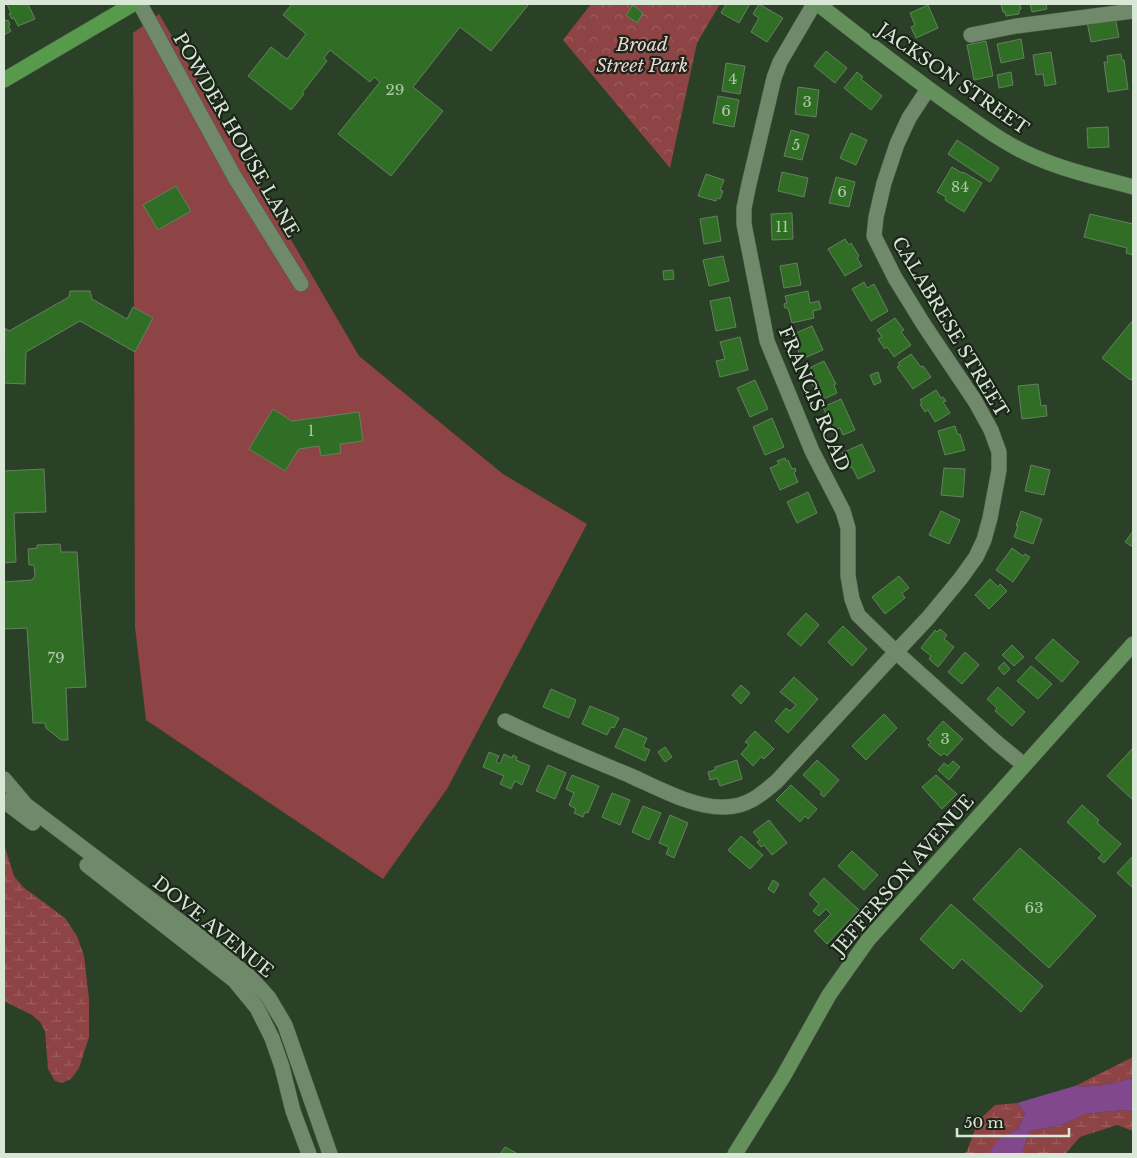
<svg xmlns="http://www.w3.org/2000/svg" width="1137" height="1158" viewBox="0 0 1137 1158" font-family="'Libre Baskerville',serif">
<style>
.wetland{fill:url(#wetland-marsh)}
.park{fill:url(#park-crowns)}
.pitch{fill:#8e4344}
.water{fill:#81488d}
.building{fill:#316e25;stroke:#667f62}
.lines{fill:none;stroke-linecap:round;stroke-linejoin:round}
.minor-casing{stroke:#4a5d47;stroke-width:16}
.secondary-casing{stroke:#4a5d47;stroke-width:16}
.primary-casing{stroke:#4a5d47;stroke-width:16}
.minor{stroke:#70896b;stroke-width:15}
.secondary{stroke:#64915b;stroke-width:15}
.primary{stroke:#589a4c;stroke-width:15}
.labels{text-anchor:middle;stroke-width:4.5;stroke-linejoin:round;paint-order:stroke}
.number-label{font-size:15px;fill:#afc9aa}
.park-label{font-size:18px;font-style:italic;fill:#f0d4d3;stroke:#1b2519}
.street-label{font-size:18px;fill:#d9e7d7;stroke:#1b2519}
</style>
<defs>
<pattern id="wetland-marsh" width="20" height="14" patternUnits="userSpaceOnUse" patternTransform="scale(1.25)"><rect width="20" height="14" fill="#8e4344"/><path d="M1 5h8M5 5V1M11 12h8M15 12V8" fill="none" stroke="#9d5e5e"/></pattern>
<pattern id="park-crowns" width="20" height="18" patternUnits="userSpaceOnUse" patternTransform="scale(1.25)"><rect width="20" height="18" fill="#8e4344"/><path d="M2 6a3 3 0 1 1 6 0M12 15a3 3 0 1 1 6 0" fill="none" stroke="#9d5e5e"/></pattern>
</defs>
<rect width="100%" height="100%" fill="#2b4127"/>
<path class="wetland" d="M4,844l10,32 9,11 42,31 12,18 7,20 5,43v38l-10,31 -8,11 -9,4 -7,-2 -7,-12 -3,-38 -5,-9 -8,-7 -28,-14z
M1133,1057v21c-19,5 -38,10 -58,8z
M1017,1103l8,10 -7,16 -19,11 -11,14h-24l3,-3 11,-30 17,-16z
M1123,1110l10,2v19l-16,-6 -37,12 -15,17h-44l9,-23 32,-6 23,-11z"/>
<path class="park" d="M591,4h129l-23,39 -27,125 -107,-128z"/>
<path class="pitch" d="M159,14l200,342 144,118 84,50 -140,265 -64,90 -237,-159 -11,-93 -2,-594z"/>
<path class="water" d="M1133,1078v34l-10,-2 -38,4 -23,11 -32,6 -9,23h-33l10,-14 20,-11 7,-16 -8,-10 58,-17c20,2 39,-3 58,-8z"/>
<path class="building" d="M7,4h21l7,15 -17,7 -4,-8 -2,1 -3,-5 2,-1z
M292,4h237l-38,47 -31,-24 -47,60 30,24 -52,65 -53,-42 42,-52 -6,-5 -4,5 -40,-32 -6,8 3,3 -25,32 2,1 -13,16 -43,-34 23,-29 16,12 19,-25 -23,-19z
M726,4h24l-11,19 -18,-10z
M759,4l24,14 -16,24 -16,-10 8,-14 -6,-4z
M1001,4h19l1,5 -2,1v4l-13,2 -1,-4h-2z
M1030,4h16l1,5 -15,3z
M633,5l10,8 -6,10 -11,-8z
M928,5l10,23 -22,10 -5,-11 4,-2 -5,-12z
M1115,17l4,20 -28,5 -4,-20z
M4,18l2,3 2,-1 2,5 -2,1 3,5 -7,4z
M1021,39l3,19 -23,5 -4,-19z
M986,41l7,35 -19,4 -7,-35z
M826,51l21,17 -12,15 -21,-17z
M1051,52l5,32 -11,2 -2,-12 -7,1 -3,-20z
M1121,54l1,6h2l4,29 -20,3 -4,-30h4l-1,-6z
M726,63l19,3 -5,28 -18,-3z
M857,72l6,5 -2,2 21,17 -11,14 -27,-22z
M1011,72l2,13 -14,3 -2,-13z
M798,87l21,3 -3,27 -21,-3z
M718,96l21,4 -5,27 -21,-4z
M1108,127l1,20 -21,1 -1,-20z
M791,130l18,5 -7,25 -18,-4z
M851,133l16,7 -11,25 -16,-7z
M957,140l42,28 -9,14 -42,-28z
M952,167l10,6 1,-1 19,11 -18,29 -19,-12 1,-3 -9,-5z
M782,172l26,6 -4,19 -26,-6z
M706,174l18,6 -4,10 3,1 -3,8 -3,-1 -1,3 -18,-5z
M836,177l19,5 -6,25 -20,-4z
M176,186l15,25 -33,19 -15,-25z
M792,213l1,26 -21,1 -1,-26z
M1090,214l43,10v31l-7,-2 1,-5 -43,-11z
M717,216l4,25 -17,3 -4,-25z
M845,239l4,6 2,-2 8,13 -2,2 5,8 -17,10 -17,-27z
M723,256l6,25 -20,5 -6,-26z
M797,263l4,22 -17,3 -4,-22z
M673,270l1,9 -10,1 -1,-9z
M864,282l3,6 7,-4 14,27 -17,10 -19,-32z
M70,291h20l2,8 35,20 6,-12 20,11 -18,34 -55,-31 -54,31 -1,32 -21,-1 1,-55 4,3 60,-34z
M808,291l2,12 9,-2 2,8 -8,2 1,7 -22,5 -4,-15h-3l-1,-4 3,-1 -2,-7z
M730,297l6,30 -20,4 -6,-30z
M895,318l9,12 -3,2 10,13 -17,12 -7,-10 -2,2 -7,-10 4,-2 -5,-7z
M1133,320v60l-4,-1 -27,-21z
M812,326l11,24 -21,9 -11,-24z
M740,337l8,33 -28,7 -4,-16 9,-2 -5,-17z
M911,354l10,13 2,-1 8,11 -18,12 -16,-22 3,-2 -2,-2z
M824,361l12,23 -2,1 3,8 -15,7 -3,-7h-2l-12,-23z
M878,372l3,10 -7,3 -4,-10z
M755,380l13,29 -18,8 -13,-29z
M1038,384l3,22 5,-1 1,11 -25,3 -4,-33z
M936,390l5,8 2,-1 3,4 -3,1 7,11 -15,9 -7,-12 -3,2 -5,-8 2,-1 -2,-3z
M841,399l14,31 -12,5 -3,-7 -7,3 -10,-24z
M273,409l19,12 67,-9 4,29 -23,3 1,9 -20,3 -2,-10 -20,3 -14,22 -36,-22z
M772,418l12,29 -19,8 -12,-28z
M955,426l3,9 2,-1 5,16 -20,5 -7,-24z
M862,444l13,27 -17,8 -6,-12 -2,1 -8,-15z
M785,458l1,3 2,-1 4,9 3,-1 1,3 -2,2 4,9 -18,8 -10,-22 9,-4 -2,-3z
M1031,465l19,5 -6,25 -19,-4z
M944,468l21,1 -2,28 -22,-2z
M44,469l2,43 -32,1 2,49 -12,1v-92z
M808,492l9,21 -20,10 -10,-21z
M941,511l19,9 -11,24 -20,-9z
M1021,511l21,8 -9,25 -19,-7 4,-11h-2z
M1133,531v13l-2,2 -6,-4z
M60,544l1,8h16l9,135 -20,1 2,52h-7l-15,-12 -1,-5h-12l-6,-95 -23,1v-47l28,-2 3,-4 -1,-11h-5l-1,-16 9,-1v-3z
M1012,548l11,8 2,-2 5,3 -17,25 -17,-12z
M899,576l10,12 -7,5 3,5 -20,16 -13,-17z
M990,579l8,8 2,-3 7,7 -18,18 -14,-14z
M806,613l13,12 -18,21 -14,-12z
M843,626l24,23 -15,17 -24,-24z
M940,629l7,6 -3,4 10,8 -16,20 -9,-8 2,-3 -10,-8 14,-18 2,2z
M1053,639l26,23 -17,20 -27,-24z
M1012,645l12,12 -10,9 -12,-11z
M965,652l14,13 -17,19 -14,-12z
M1004,662l6,7 -6,6 -6,-7z
M1031,666l21,18 -14,15 -21,-18z
M794,677l24,22 -30,34 -13,-12 11,-13 4,3 6,-6 -16,-13z
M741,685l9,8 -9,11 -9,-9z
M998,687l27,25 -13,14 -17,-15 2,-3 -10,-9z
M551,689l25,11 -7,18 -26,-11z
M590,706l29,12 -5,10 -3,-1 -4,8 -25,-11z
M884,714l13,14 -31,32 -14,-14z
M943,721l20,18 -16,17 -3,-3 -3,3 -13,-11 3,-3 -4,-3z
M624,728l23,10 -4,9 7,3 -5,11 -30,-14z
M755,731l19,18 -10,10 -3,-2 -8,9 -12,-12 8,-9 -4,-3z
M665,747l7,10 -7,5 -7,-10z
M1133,748v52l-26,-24z
M489,752l10,4 -3,6 4,2 4,-10 8,4 1,-3 4,2 -1,3 14,6 -8,19 -7,-4 -4,8 -11,-5 4,-8 -21,-9z
M737,760l5,19 -22,7 -3,-8 -7,2 -2,-8 7,-2v-3z
M817,760l22,20 -15,17 -4,-3 2,-2 -19,-17z
M953,761l7,6 -11,13 -11,-10 6,-7 4,3z
M548,765l18,8 -11,26 -19,-8z
M572,775l27,11 -11,27 -3,-1 -2,5 -9,-4 2,-4 -7,-4 5,-12 -8,-4z
M936,775l21,19 -15,15 -20,-22z
M791,785l26,24 -9,10 -3,-3 -5,6 -24,-22z
M612,793l18,7 -10,25 -18,-8z
M1082,805l17,15 -2,3 24,21 -17,19 -6,-5 4,-4 -35,-32z
M643,806l18,7 -12,27 -17,-8z
M670,815l18,8 -14,35 -8,-4 3,-7 -10,-4z
M769,820l18,23 -15,12 -8,-10 -3,2 -4,-5 3,-2 -7,-8z
M741,836l22,19 -13,14 -22,-19z
M1020,848l76,68 -47,52 -76,-69z
M852,851l26,24 -14,15 -26,-24z
M1133,856v32l-16,-15z
M824,878l35,32 -32,34 -13,-13 17,-17 -5,-5 -7,7 -6,-5 6,-7 -10,-10z
M773,880l6,4 -5,9 -6,-4z
M951,904l92,82 -22,26 -59,-53 -9,10 -33,-30z
M505,1147l13,7h-18z"/>
<g class="lines">
<g class="minor-casing">
<path id="minor" d="M140,4l94,172 67,108
M814,4l-34,58 -6,16 -25,106 -5,24v16l23,117 45,110 31,60 5,17v48l4,23 6,16 38,37 32,-34 33,-40 15,-21 8,-17 6,-22 9,-48v-18l-8,-22 -16,-29 -51,-76 -29,-47 -21,-42 2,-19 8,-34 13,-39 12,-26 19,-29
M971,35l45,-9 117,-15
M505,721c41,20 83,37 126,55 27,12 63,32 93,31 23,0 37,-12 53,-26l119,-129 100,90 28,23
M4,779l22,26 177,134 48,39 10,11 8,9 16,27 45,129
M4,801l29,22
M87,865l147,115 23,28 15,30 10,29 11,44 16,43"/>
</g>
<g class="secondary-casing">
<path id="secondary" d="M818,4c45,35 89,70 136,103 26,18 52,38 81,50 32,14 65,21 98,30
M735,1154l48,-77 46,-82 39,-55 265,-296"/>
</g>
<g class="primary-casing">
<path id="primary" d="M4,80l129,-76"/>
</g>
<use href="#minor" class="minor"/>
<use href="#secondary" class="secondary"/>
<use href="#primary" class="primary"/>
</g>
<g class="labels">
<g class="number-label">
<text x="733" y="84">4</text>
<text x="395" y="95">29</text>
<text x="807" y="107">3</text>
<text x="726" y="116">6</text>
<text x="796" y="150">5</text>
<text x="960" y="192">84</text>
<text x="842" y="197">6</text>
<text x="782" y="232">11</text>
<text x="311" y="436">1</text>
<text x="56" y="663">79</text>
<text x="945" y="744">3</text>
<text x="1034" y="913">63</text>
</g>
<g class="park-label">
<text x="642" y="51">Broad<tspan x="642" dy="21">Street Park</tspan></text>
</g>
<g class="street-label">
<text transform="translate(953 79) rotate(35)" y="6">JACKSON STREET</text>
<text transform="translate(236 135) rotate(60)" y="6">POWDER HOUSE LANE</text>
<text transform="translate(950 327) rotate(59)" y="6">CALABRESE STREET</text>
<text transform="translate(814 399) rotate(67)" y="6">FRANCIS ROAD</text>
<text transform="translate(903 875) rotate(-49)" y="6">JEFFERSON AVENUE</text>
<text transform="translate(213 927) rotate(39)" y="6">DOVE AVENUE</text>
</g>
</g>
<rect width="1137" height="1158" fill="none" stroke="#d9e7d7" stroke-width="10"/>
<path d="M957 1128v8h112v-8" fill="none" stroke="#d9e7d7" stroke-width="2.5"/>
<text x="964" y="1128" font-size="15" fill="#d9e7d7" stroke="#1b2519" stroke-width="4" paint-order="stroke">50 m</text>
</svg>
